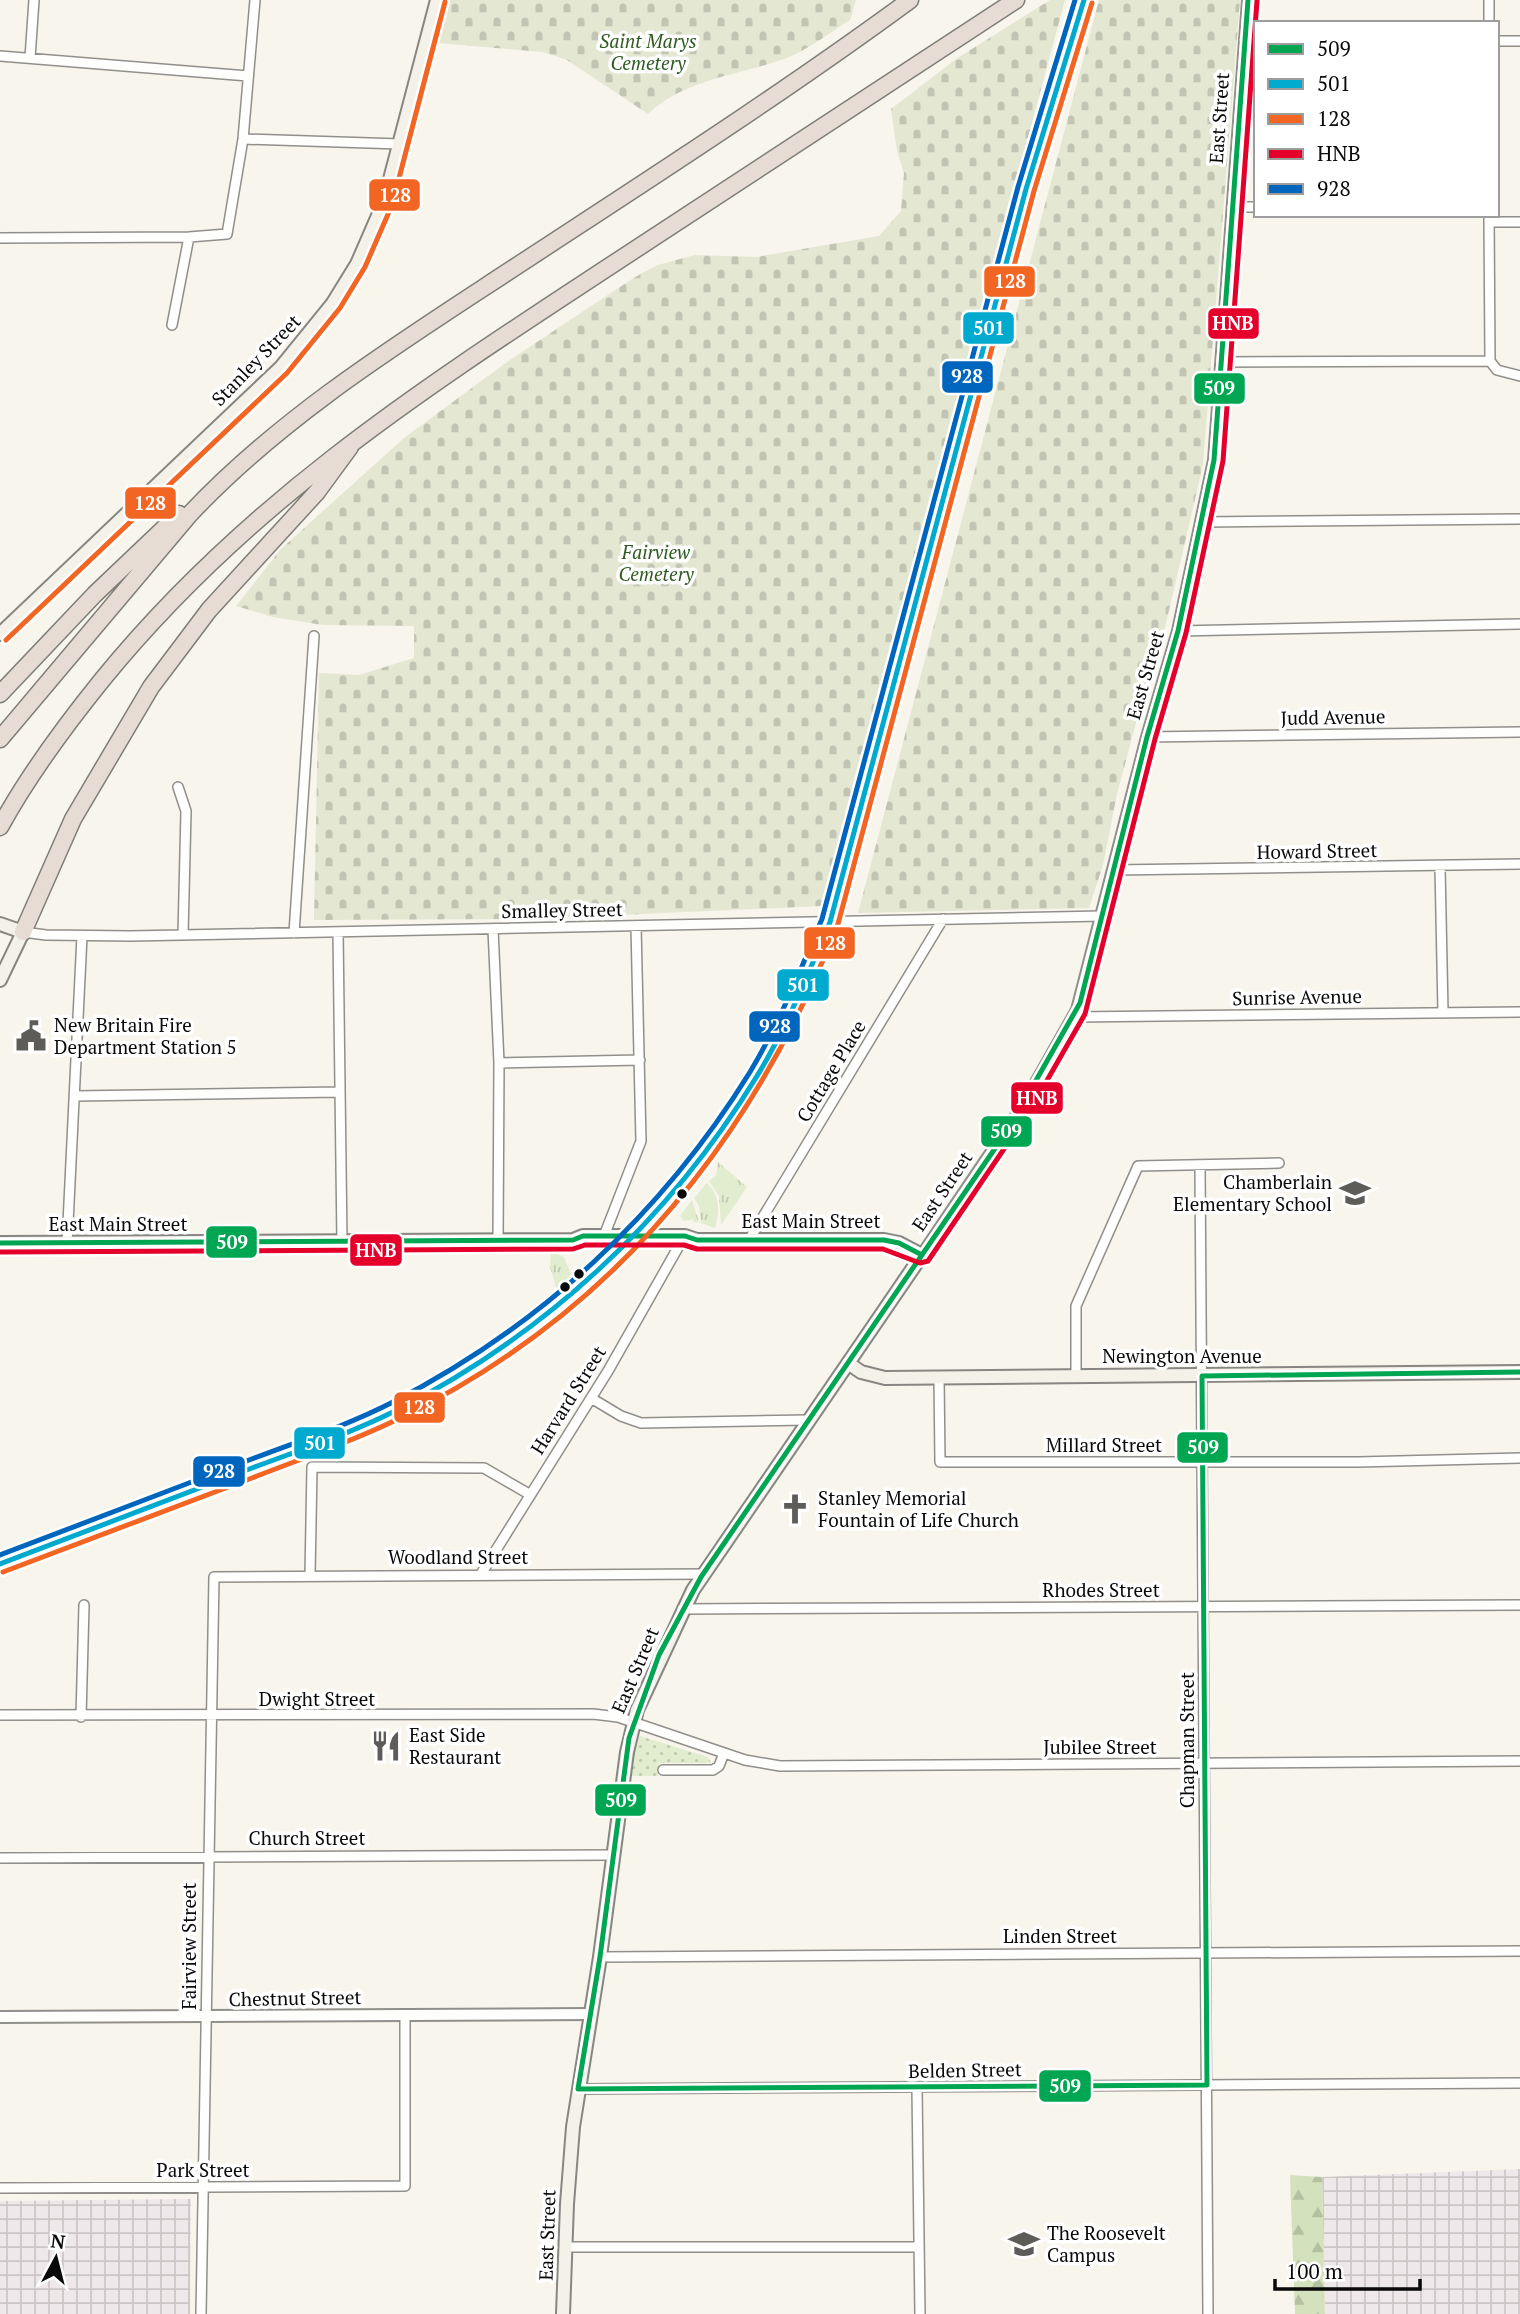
<svg xmlns="http://www.w3.org/2000/svg" width="1520" height="2314" viewBox="0 0 1520 2314" font-family="'PT Serif',serif">
<style>
.industrial{fill:url(#industrial-grid)}
.grass{fill:url(#grass-tufts)}
.forest{fill:url(#forest-firs)}
.cemetery{fill:url(#cemetery-stones)}
.park{fill:url(#park-dots)}
.lines{fill:none;stroke-linecap:round;stroke-linejoin:round}
.minor-casing{stroke:#918f8b;stroke-width:12}
.tertiary-casing{stroke:#918f8b;stroke-width:14}
.secondary-casing{stroke:#878682;stroke-width:16}
.motorway-casing{stroke:#7e7d78;stroke-width:19}
.minor{stroke:#fefefc;stroke-width:9}
.tertiary{stroke:#fefefc;stroke-width:10}
.secondary{stroke:#f3f1e8;stroke-width:12}
.motorway{stroke:#e6dcd4;stroke-width:16}
.bus-1-casing{stroke:#fff;stroke-width:10}
.bus-2-casing{stroke:#fff;stroke-width:10}
.bus-3-casing{stroke:#fff;stroke-width:10}
.bus-4-casing{stroke:#fff;stroke-width:10}
.bus-5-casing{stroke:#fff;stroke-width:10}
.bus-1{stroke:#00a651;stroke-width:5}
.bus-2{stroke:#00a9ce;stroke-width:5}
.bus-3{stroke:#f26522;stroke-width:5}
.bus-4{stroke:#e4002b;stroke-width:5}
.bus-5{stroke:#0065bd;stroke-width:5}
.bus-dot{fill:#090909;stroke:#fff;stroke-width:2.5}
.labels{text-anchor:middle;stroke-width:7;stroke-linejoin:round;paint-order:stroke}
.park-label{font-size:19px;font-style:italic;fill:#2f5b20;stroke:#fff}
.street-label{font-size:19px;fill:#090909;stroke:#fff}
.poi-label{font-size:19px;fill:#090909;stroke:#fff;text-anchor:start}
.line-badge{stroke:#fff;stroke-width:2.5}
.badge-label{font-size:19px;text-anchor:middle;font-weight:bold;fill:#fff}
</style>
<defs>
<pattern id="industrial-grid" width="8" height="8" patternUnits="userSpaceOnUse" patternTransform="scale(1.75)"><rect width="8" height="8" fill="#efe8ea"/><path d="M0 4h8M4 0v8" fill="none" stroke="#ccc6c7"/></pattern>
<pattern id="grass-tufts" width="24" height="20" patternUnits="userSpaceOnUse" patternTransform="scale(1.75)"><rect width="24" height="20" fill="#e2ecce"/><path d="M3 7l-1-3M5 7V3M7 7l1-3M15 17l-1-3M17 17v-4M19 17l1-3" fill="none" stroke="#c1c9b0"/></pattern>
<pattern id="forest-firs" width="22" height="20" patternUnits="userSpaceOnUse" patternTransform="scale(1.75)"><rect width="22" height="20" fill="#d3e2bc"/><path d="M5 1l3.5 6h-7zM16 11l3.5 6h-7z" fill="#b4c1a0"/></pattern>
<pattern id="cemetery-stones" width="16" height="16" patternUnits="userSpaceOnUse" patternTransform="scale(1.75)"><rect width="16" height="16" fill="#e4e7d2"/><path d="M2 7V4a2 2 0 0 1 4 0v3zM10 15v-3a2 2 0 0 1 4 0v3z" fill="#c2c5b3"/></pattern>
<pattern id="park-dots" width="8" height="8" patternUnits="userSpaceOnUse" patternTransform="scale(1.75)"><rect width="8" height="8" fill="#e2ecce"/><path d="M2 2h.1M6 6h.1" fill="none" stroke="#c1c9b0" stroke-width="1.8" stroke-linecap="round"/></pattern>
</defs>
<rect width="100%" height="100%" fill="#f8f5ec"/>
<path class="industrial" d="M1520,2169v145h-195l-3,-137z
M191,2199l-1,115h-190v-113z"/>
<path class="grass" d="M718,1162l29,25 -26,38 -2,-29 -10,-15 7,-6z
M707,1183c13,12 13,29 8,45l-14,-5 -2,-17 -5,-8z
M692,1200l7,22h-5l-1,-3 -9,2 -4,-5z
M551,1252l13,5 8,20 -15,13 -7,-23z"/>
<path class="forest" d="M1290,2175l32,2 3,137h-30z"/>
<path class="cemetery" d="M448,0h408l-6,20c-21,13 -43,31 -66,39 -45,16 -101,21 -136,55l-81,-54 -24,-8 -105,-9z
M1050,0h15l-244,906 -291,13 -216,1 5,-247 40,2 55,-17v-32l-91,-1 -50,-8 -37,-11 45,-57 123,-111 103,-76 128,-85 23,-12 37,-10 61,2 123,-21 22,-25 3,-38 -7,-22 -6,-42 65,-50z
M1099,0h141l-37,465 -40,171 -26,83 -20,75 -14,71 -14,43 -231,5z"/>
<path class="park" d="M640,1736l68,21 3,6h-52l-1,13h-27l4,-35z"/>
<g class="lines">
<g class="minor-casing">
<path id="minor" d="M1489,0v23
M1244,40h12
M1497,41h23
M0,56l248,20
M30,58l4,-58
M243,139l157,5
M1232,207h24
M1489,215l1,146
M1489,222h31
M0,238l189,-1 38,-3 16,-95 12,-139
M172,325l17,-88
M1490,361l7,9 23,6
M1221,362l269,-1
M1202,522l318,-3
M1178,631l342,-7
M1147,737l373,-5
M178,787l8,24 -3,124
M1440,867l3,145
M1114,870l406,-6
M493,929l6,134 -1,178
M23,932l23,3 85,1 971,-20
M338,932l4,310
M294,933l20,-297
M1074,1017l446,-5
M499,1063l141,-3
M76,1096l264,-4
M1200,1166l8,1148
M604,1236l37,-95 -5,-215
M749,1240l194,-321
M67,1244l15,-308
M1076,1376v-70l62,-140 141,-3
M939,1378l1,84h418l162,-4
M591,1398l30,18 20,7 167,-3
M481,1574l127,-203 72,-127
M310,1576l2,-109 172,1 45,26
M682,1609l838,-4
M0,1715l593,-1 25,3 127,43 35,6 740,-5
M81,1717l3,-112
M663,1770h50l6,-4 5,-13
M0,1858l613,-3
M600,1957l920,-6
M917,2088l3,226
M578,2089l942,-6
M0,2188l405,-2v-171
M565,2247h354
M201,2314l13,-737 489,-3"/>
</g>
<g class="tertiary-casing">
<path id="tertiary" d="M922,1255l100,-148 55,-97 70,-273 31,-106 36,-171 34,-460
M0,2017l591,-3"/>
</g>
<g class="secondary-casing">
<path id="secondary" d="M0,634l281,-267 52,-64 24,-39 27,-62 53,-202
M0,924l23,8 -23,48
M0,1243l573,-3 10,-4h102l12,4h187l15,3 23,12 -229,335 -56,120 -10,42 -27,205 -27,170 -6,77 -4,110
M848,1363l13,9 24,6 635,-6"/>
</g>
<g class="motorway-casing">
<path id="motorway" d="M0,694l95,-100 84,-80
M0,739l189,-224c90,-96 204,-168 314,-240 137,-90 275,-178 407,-275
M0,827c29,-53 64,-100 102,-147 145,-178 319,-290 508,-414 135,-89 271,-177 406,-266
M23,932l50,-113 78,-132 58,-77 108,-118 33,-45"/>
</g>
<use href="#minor" class="minor"/>
<use href="#tertiary" class="tertiary"/>
<use href="#secondary" class="secondary"/>
<use href="#motorway" class="motorway"/>
<g class="bus-1-casing">
<path id="bus-1" d="M1248,0l-34,460 -36,171 -31,106 -67,266 -71,125 -308,449 -42,78 -30,83 -29,219 -22,132 629,-4 -5,-709 318,-4
M0,1243l573,-3 10,-4h102l12,4h187l15,3 23,12"/>
</g>
<g class="bus-2-casing">
<path id="bus-2" d="M0,1564c84,-32 168,-64 252,-96 48,-18 97,-34 143,-57 150,-76 274,-191 362,-335 30,-49 51,-102 73,-154l196,-733 58,-189"/>
</g>
<g class="bus-3-casing">
<path id="bus-3" d="M6,640l281,-267 53,-65 25,-41 27,-62 53,-203
M3,1572c83,-31 166,-63 249,-94 48,-19 97,-35 144,-58 214,-103 356,-278 442,-496l196,-733 58,-188"/>
</g>
<g class="bus-4-casing">
<path id="bus-4" d="M0,1252l573,-3 12,-4h99l13,4h186l37,14 8,-2 101,-149 56,-98 70,-275 31,-106 37,-172 34,-460"/>
</g>
<g class="bus-5-casing">
<path id="bus-5" d="M0,1555c81,-31 163,-62 244,-93 49,-19 100,-35 147,-59 149,-76 271,-189 359,-331 29,-48 50,-101 72,-153l196,-732 57,-187"/>
</g>
<use href="#bus-1" class="bus-1"/>
<use href="#bus-2" class="bus-2"/>
<use href="#bus-3" class="bus-3"/>
<use href="#bus-4" class="bus-4"/>
<use href="#bus-5" class="bus-5"/>
</g>
<defs>
<g id="civic-bare" transform="scale(2.415)"><path d="M-.6-6.5H3V-4.5H.6V-3L4-1V1h2V6H-6V1h2V-1L-.6-3ZM-1.2 2.5V6h2.4V2.5Z" fill="#5d5c58" stroke="#fff" stroke-width="2.5" paint-order="stroke"/></g>
<g id="school-bare" transform="scale(2.415)"><path d="M0-5L7-2L0 1L-7-2ZM-4 1L0 2.5L4 1V4Q0 6-4 4Z" fill="#5d5c58" stroke="#fff" stroke-width="2.5" paint-order="stroke"/></g>
<g id="church-bare" transform="scale(2.415)"><path d="M-1.2-6h2.4v3.5h3.3v2.4h-3.3V6h-2.4V-.1h-3.3v-2.4h3.3Z" fill="#5d5c58" stroke="#fff" stroke-width="2.5" paint-order="stroke"/></g>
<g id="restaurant-bare" transform="scale(2.415)"><path d="M-5-6h1v4h1v-4h1v4h1v-4h1v5L-1.5 .5V6h-2V.5L-5-1ZM5-6V6H3V1.5H1.5Q1.5-4 5-6Z" fill="#5d5c58" stroke="#fff" stroke-width="2.5" paint-order="stroke"/></g>
</defs>
<g fill-rule="evenodd">
<use href="#civic-bare" x="31" y="1036"/>
<use href="#school-bare" x="1355" y="1193"/>
<use href="#church-bare" x="795" y="1509"/>
<use href="#restaurant-bare" x="386" y="1746"/>
<use href="#school-bare" x="1024" y="2244"/>
</g>
<g class="bus-dot">
<circle cx="682" cy="1194" r="6"/>
<circle cx="579" cy="1274" r="6"/>
<circle cx="565" cy="1287" r="6"/>
</g>
<g class="labels">
<g class="park-label">
<text x="648" y="48">Saint Marys<tspan x="648" dy="22">Cemetery</tspan></text>
<text x="656" y="559">Fairview<tspan x="656" dy="22">Cemetery</tspan></text>
</g>
<g class="street-label">
<text transform="translate(1219 118) rotate(-86)" y="7">East Street</text>
<text transform="translate(256 360) rotate(-46)" y="7">Stanley Street</text>
<text transform="translate(1145 675) rotate(-74)" y="7">East Street</text>
<text transform="translate(1333 717) rotate(-1)" y="7">Judd Avenue</text>
<text transform="translate(1317 851) rotate(-1)" y="7">Howard Street</text>
<text transform="translate(562 910) rotate(-1)" y="7">Smalley Street</text>
<text transform="translate(1297 997) rotate(-1)" y="7">Sunrise Avenue</text>
<text transform="translate(831 1071) rotate(-59)" y="7">Cottage Place</text>
<text transform="translate(942 1191) rotate(-56)" y="7">East Street</text>
<text x="811" y="1228">East Main Street</text>
<text x="118" y="1231">East Main Street</text>
<text x="1182" y="1363">Newington Avenue</text>
<text transform="translate(568 1400) rotate(-58)" y="7">Harvard Street</text>
<text x="1104" y="1452">Millard Street</text>
<text x="458" y="1564">Woodland Street</text>
<text x="1101" y="1597">Rhodes Street</text>
<text transform="translate(635 1670) rotate(-67)" y="7">East Street</text>
<text x="317" y="1706">Dwight Street</text>
<text transform="translate(1187 1740) rotate(-90)" y="7">Chapman Street</text>
<text x="1100" y="1754">Jubilee Street</text>
<text x="307" y="1845">Church Street</text>
<text x="1060" y="1943">Linden Street</text>
<text transform="translate(189 1946) rotate(-90)" y="7">Fairview Street</text>
<text transform="translate(295 1998) rotate(-1)" y="7">Chestnut Street</text>
<text transform="translate(965 2070) rotate(-1)" y="7">Belden Street</text>
<text x="203" y="2177">Park Street</text>
<text transform="translate(547 2235) rotate(-88)" y="7">East Street</text>
</g>
<g class="poi-label">
<text x="54" y="1032">New Britain Fire<tspan x="54" dy="22">Department Station 5</tspan></text>
<text x="1332" y="1189" text-anchor="end">Chamberlain<tspan x="1332" dy="22">Elementary School</tspan></text>
<text x="818" y="1505">Stanley Memorial<tspan x="818" dy="22">Fountain of Life Church</tspan></text>
<text x="409" y="1742">East Side<tspan x="409" dy="22">Restaurant</tspan></text>
<text x="1047" y="2240">The Roosevelt<tspan x="1047" dy="22">Campus</tspan></text>
</g>
</g>
<g class="line-badge">
<rect x="368" y="178" width="53" height="34" rx="7" fill="#f26522"/>
<rect x="983" y="265" width="53" height="33" rx="7" fill="#f26522"/>
<rect x="1207" y="307" width="53" height="33" rx="7" fill="#e4002b"/>
<rect x="962" y="311" width="53" height="34" rx="7" fill="#00a9ce"/>
<rect x="941" y="360" width="53" height="34" rx="7" fill="#0065bd"/>
<rect x="1193" y="372" width="53" height="33" rx="7" fill="#00a651"/>
<rect x="124" y="486" width="53" height="34" rx="7" fill="#f26522"/>
<rect x="803" y="926" width="53" height="34" rx="7" fill="#f26522"/>
<rect x="776" y="968" width="54" height="34" rx="7" fill="#00a9ce"/>
<rect x="748" y="1010" width="53" height="33" rx="7" fill="#0065bd"/>
<rect x="1010" y="1081" width="54" height="34" rx="7" fill="#e4002b"/>
<rect x="980" y="1115" width="53" height="33" rx="7" fill="#00a651"/>
<rect x="205" y="1225" width="53" height="34" rx="7" fill="#00a651"/>
<rect x="349" y="1233" width="54" height="34" rx="7" fill="#e4002b"/>
<rect x="393" y="1391" width="53" height="33" rx="7" fill="#f26522"/>
<rect x="293" y="1426" width="53" height="34" rx="7" fill="#00a9ce"/>
<rect x="1176" y="1431" width="53" height="33" rx="7" fill="#00a651"/>
<rect x="192" y="1455" width="54" height="33" rx="7" fill="#0065bd"/>
<rect x="594" y="1783" width="53" height="34" rx="7" fill="#00a651"/>
<rect x="1038" y="2069" width="54" height="34" rx="7" fill="#00a651"/>
</g>
<g class="badge-label">
<text x="395" y="202">128</text>
<text x="1010" y="288">128</text>
<text x="1233" y="330">HNB</text>
<text x="989" y="335">501</text>
<text x="967" y="383">928</text>
<text x="1219" y="395">509</text>
<text x="150" y="510">128</text>
<text x="830" y="950">128</text>
<text x="803" y="992">501</text>
<text x="775" y="1033">928</text>
<text x="1037" y="1105">HNB</text>
<text x="1006" y="1138">509</text>
<text x="232" y="1249">509</text>
<text x="376" y="1257">HNB</text>
<text x="419" y="1414">128</text>
<text x="320" y="1450">501</text>
<text x="1203" y="1454">509</text>
<text x="219" y="1478">928</text>
<text x="621" y="1807">509</text>
<text x="1065" y="2093">509</text>
</g>
<rect x="1254" y="21" width="245" height="196" fill="#ffffff" stroke="#9d9d9d" stroke-width="2"/>
<rect x="1268" y="44" width="35" height="10" fill="#00a651" stroke="#9d9d9d" stroke-width="2"/>
<text x="1317" y="56" font-size="21" fill="#090909">509</text>
<rect x="1268" y="79" width="35" height="10" fill="#00a9ce" stroke="#9d9d9d" stroke-width="2"/>
<text x="1317" y="91" font-size="21" fill="#090909">501</text>
<rect x="1268" y="114" width="35" height="10" fill="#f26522" stroke="#9d9d9d" stroke-width="2"/>
<text x="1317" y="126" font-size="21" fill="#090909">128</text>
<rect x="1268" y="149" width="35" height="10" fill="#e4002b" stroke="#9d9d9d" stroke-width="2"/>
<text x="1317" y="161" font-size="21" fill="#090909">HNB</text>
<rect x="1268" y="184" width="35" height="10" fill="#0065bd" stroke="#9d9d9d" stroke-width="2"/>
<text x="1317" y="196" font-size="21" fill="#090909">928</text>
<g transform="translate(56 2258) rotate(7)" stroke="#ffffff" stroke-width="5" paint-order="stroke">
<path d="M0-5L12 26L0 18L-12 26Z" fill="#090909"/>
<text y="-10" font-size="19" font-weight="bold" text-anchor="middle" fill="#090909">N</text>
</g>
<path d="M1275 2279v10h145v-10" fill="none" stroke="#090909" stroke-width="3.5"/>
<text x="1286" y="2279" font-size="21" fill="#090909" stroke="#ffffff" stroke-width="5" paint-order="stroke">100 m</text>
</svg>
